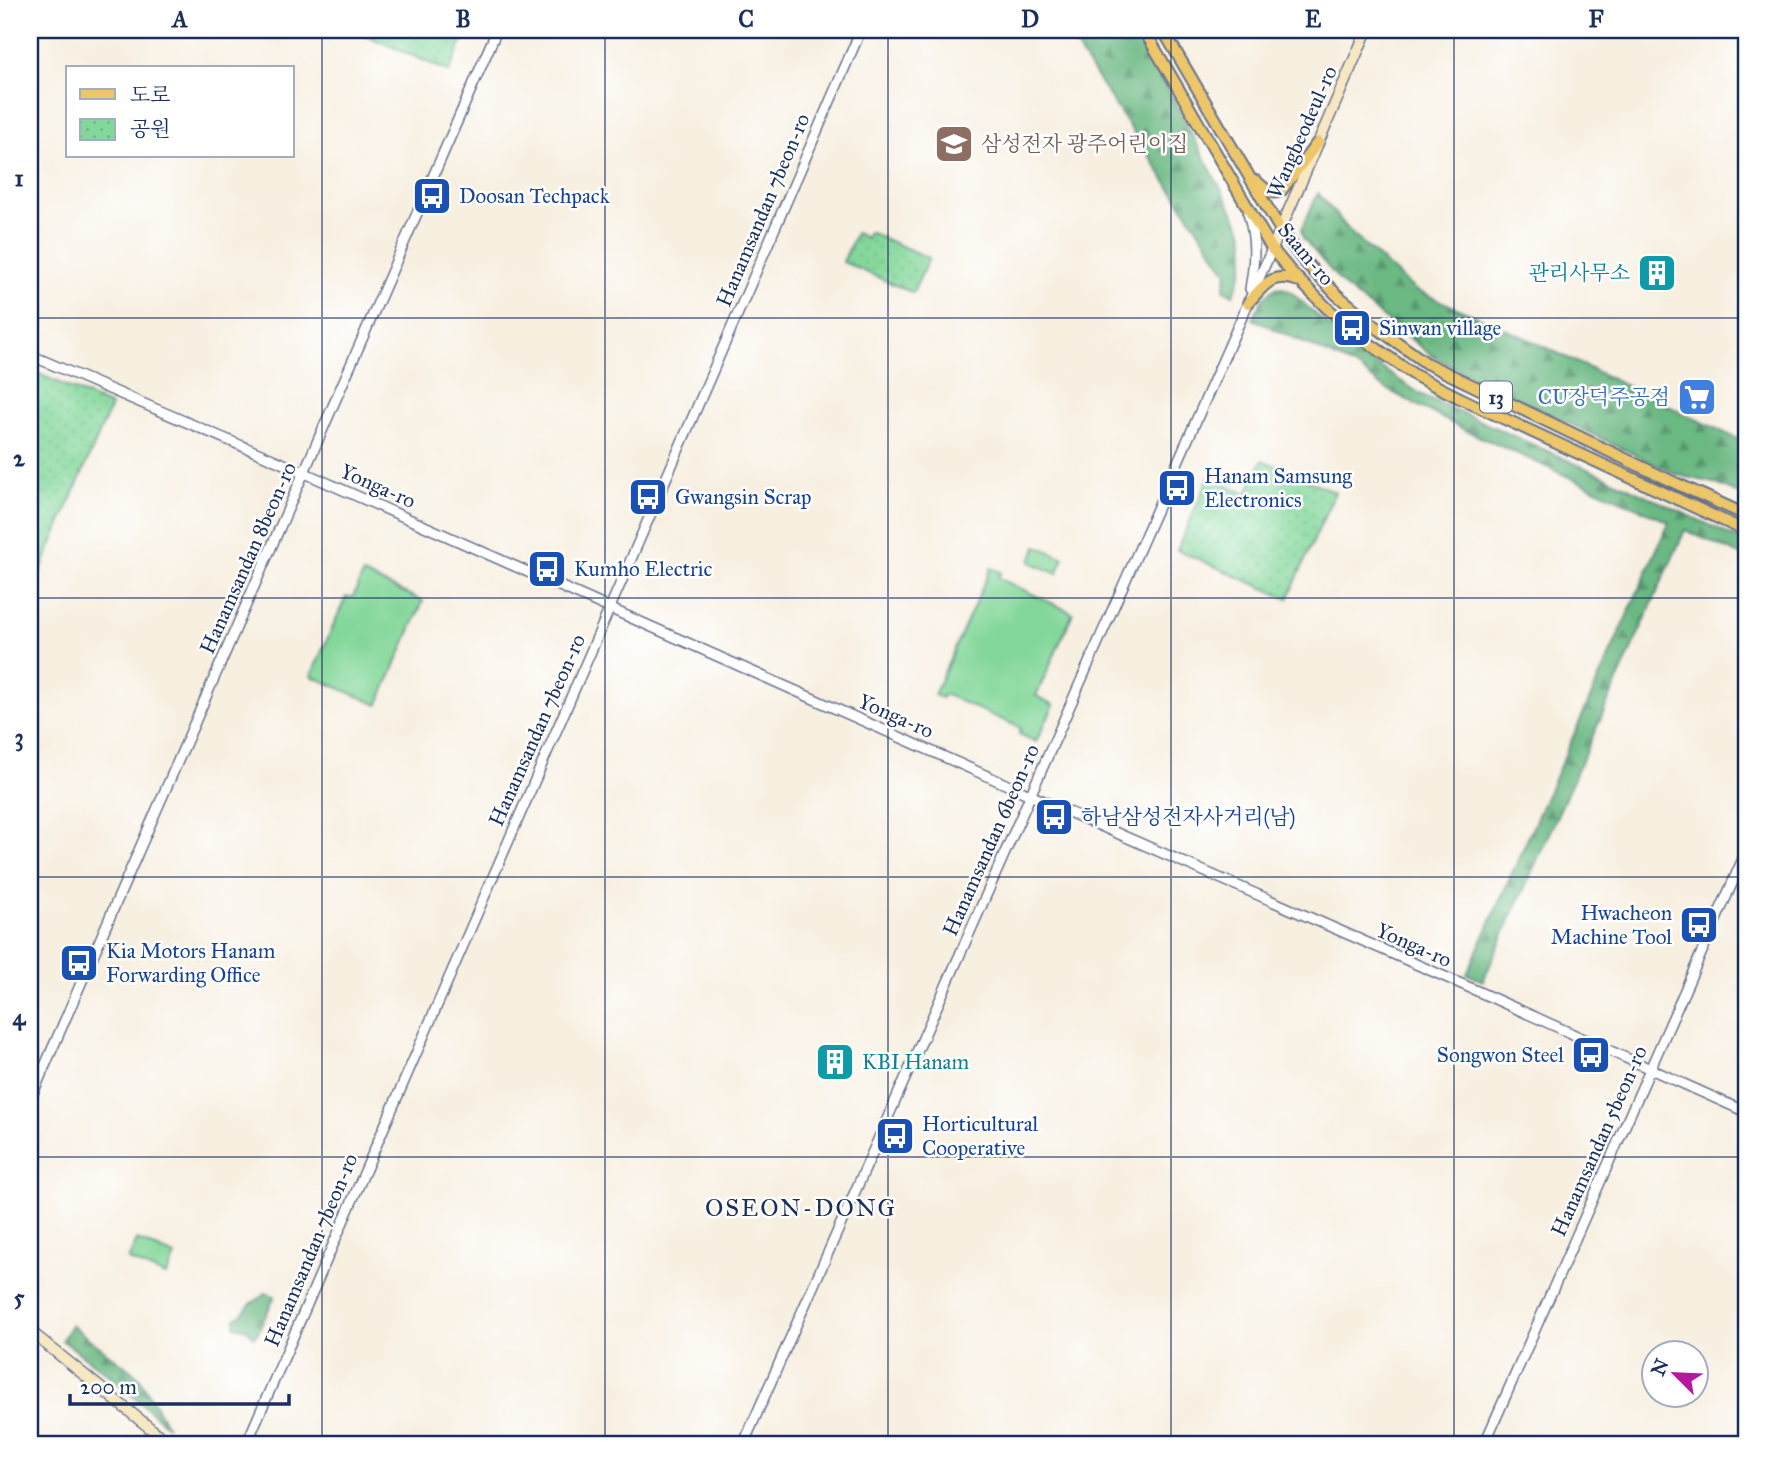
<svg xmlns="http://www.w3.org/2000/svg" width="1776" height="1475" viewBox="0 0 1776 1475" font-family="'IM FELL Great Primer','Noto Serif KR',serif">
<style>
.grass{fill:#83d79a;stroke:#4f837c;stroke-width:2}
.forest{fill:url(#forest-firs);stroke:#427470;stroke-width:2}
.park{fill:url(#park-dots);stroke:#4f837c;stroke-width:2}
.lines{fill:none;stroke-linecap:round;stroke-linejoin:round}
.tertiary-casing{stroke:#68728c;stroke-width:12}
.secondary-casing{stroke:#68728c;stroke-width:13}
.primary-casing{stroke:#68728c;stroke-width:14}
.tertiary{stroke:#fff;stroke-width:9}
.secondary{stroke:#f7e8c3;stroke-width:10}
.primary{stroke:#ecc669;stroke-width:10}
.grid{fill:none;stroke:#1b2f5e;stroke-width:2;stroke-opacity:0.55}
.labels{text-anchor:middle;stroke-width:5;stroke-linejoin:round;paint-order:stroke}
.shield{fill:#fff;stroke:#5f6d8e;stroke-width:2}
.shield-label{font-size:19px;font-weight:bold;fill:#1b2f5e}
.street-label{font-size:21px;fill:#1b2f5e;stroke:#fff}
.education-label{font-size:21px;fill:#785e54;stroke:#fff;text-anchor:start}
.transit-label{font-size:21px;fill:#164399;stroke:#fff;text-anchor:start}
.culture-label{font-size:21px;fill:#0d838f;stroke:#fff;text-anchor:end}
.shop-label{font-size:21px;fill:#366cbe;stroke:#fff;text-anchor:end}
.quarter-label{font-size:24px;letter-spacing:2px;fill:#1b2f5e;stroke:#fff}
.neatline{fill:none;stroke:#1b2f5e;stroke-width:2.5}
.grid-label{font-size:23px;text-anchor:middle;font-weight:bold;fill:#1b2f5e}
</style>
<defs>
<pattern id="forest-firs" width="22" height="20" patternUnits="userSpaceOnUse" patternTransform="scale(1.75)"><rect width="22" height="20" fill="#6ab882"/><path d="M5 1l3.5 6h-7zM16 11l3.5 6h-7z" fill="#56966e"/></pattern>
<pattern id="park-dots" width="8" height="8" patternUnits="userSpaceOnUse" patternTransform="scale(1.75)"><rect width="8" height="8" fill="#83d79a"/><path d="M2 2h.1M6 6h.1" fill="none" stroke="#71b987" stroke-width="1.8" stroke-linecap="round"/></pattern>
</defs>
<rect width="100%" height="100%" fill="#fff"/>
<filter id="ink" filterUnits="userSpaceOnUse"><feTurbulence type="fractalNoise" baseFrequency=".0143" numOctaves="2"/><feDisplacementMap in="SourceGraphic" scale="14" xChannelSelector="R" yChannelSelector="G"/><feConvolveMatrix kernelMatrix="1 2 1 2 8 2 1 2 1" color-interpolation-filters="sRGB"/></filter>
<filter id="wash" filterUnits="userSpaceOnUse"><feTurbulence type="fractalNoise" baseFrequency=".00686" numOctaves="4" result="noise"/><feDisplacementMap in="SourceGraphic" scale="28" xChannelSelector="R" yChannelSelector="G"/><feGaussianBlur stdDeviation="1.57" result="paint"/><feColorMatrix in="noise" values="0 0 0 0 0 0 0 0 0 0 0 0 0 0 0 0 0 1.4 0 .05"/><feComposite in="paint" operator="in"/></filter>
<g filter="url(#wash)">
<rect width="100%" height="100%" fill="#f7efe0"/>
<path class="grass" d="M1037,546l27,12 -7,16 -27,-12z
M991,568l10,4 -3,6 75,35 -37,83 18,9 -18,37 -17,-8 2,-6 -77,-34 -2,4 -8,-3z
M363,574l60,27 -45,104 -67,-29 35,-79h7z
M137,1240l38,16 -9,20 -38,-16z"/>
<path class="forest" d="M1065,30h67l42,70 67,127c8,24 3,46 -8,68l-9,-5 3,-17z
M1318,193l34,41 63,56 113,49 218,104v54l-32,-14 -37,-8 -196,-94 -49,-25 -87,-69 -42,-49 -2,-8z
M1278,287l8,2 6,4 53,47 32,25 45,30 197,88 127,59v16l-61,-28 -202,451 -16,-7 202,-452 -202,-91 -73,-38 -16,-9 -18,-15 -107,-50c6,-14 10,-25 25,-32z
M265,1293l10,3 -17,36 -4,5 -7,-8 -12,-3v-8c11,-4 9,-9 17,-15 6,-5 9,-3 13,-10z
M71,1325l68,52 28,49 -61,-53 -44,-33z"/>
<path class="park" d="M354,30h113l-18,42z
M869,232l60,26 -16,35 -70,-31 13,-29 10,5z
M30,370l81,36 -81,189z
M1262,460l73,32 -47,107 -111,-49 32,-73 38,17z"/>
</g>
<g filter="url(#ink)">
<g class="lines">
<g class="tertiary-casing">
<path id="tertiary" d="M1248,213c8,27 7,48 2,76
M30,355l275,118 725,322 436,191 280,126
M30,1100l467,-1070
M246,1445l615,-1415
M743,1445l529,-1196
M1484,1445l262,-593"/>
</g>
<g class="secondary-casing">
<path id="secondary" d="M1272,249l95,-219
M30,1331l141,114"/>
</g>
<g class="primary-casing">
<path id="primary" d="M1144,30l128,219 20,24 35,35 43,36 46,32 50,25 280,130
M1163,30l117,199 23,31 34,35 43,35 46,33 247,119 73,33
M1256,181c8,7 14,15 25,10l37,-49
M1248,303c16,-18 24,-32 51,-22"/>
</g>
<use href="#tertiary" class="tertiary"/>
<use href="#secondary" class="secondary"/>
<use href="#primary" class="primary"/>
</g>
</g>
<path class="grid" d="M322,30v1415M605,30v1415M888,30v1415M1171,30v1415M1454,30v1415M30,318h1716M30,598h1716M30,877h1716M30,1157h1716"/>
<defs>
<g id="school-square" transform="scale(2.0125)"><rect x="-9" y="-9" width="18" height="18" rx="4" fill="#8d6e63" stroke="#fff"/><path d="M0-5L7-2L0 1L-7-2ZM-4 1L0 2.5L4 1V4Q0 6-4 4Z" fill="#fff"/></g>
<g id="bus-square" transform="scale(2.0125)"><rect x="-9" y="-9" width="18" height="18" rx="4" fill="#1a4fb4" stroke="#fff"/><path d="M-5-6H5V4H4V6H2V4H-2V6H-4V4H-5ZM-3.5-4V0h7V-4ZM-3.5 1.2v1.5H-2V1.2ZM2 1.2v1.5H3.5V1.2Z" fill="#fff"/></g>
<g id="building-square" transform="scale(2.0125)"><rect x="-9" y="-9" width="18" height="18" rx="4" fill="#0f9aa8" stroke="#fff"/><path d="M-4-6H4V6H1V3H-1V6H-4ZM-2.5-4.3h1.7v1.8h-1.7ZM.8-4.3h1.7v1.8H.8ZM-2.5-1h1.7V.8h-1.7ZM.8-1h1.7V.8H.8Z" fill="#fff"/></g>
<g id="supermarket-square" transform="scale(2.0125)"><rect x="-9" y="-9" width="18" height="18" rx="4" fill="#3f7fe0" stroke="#fff"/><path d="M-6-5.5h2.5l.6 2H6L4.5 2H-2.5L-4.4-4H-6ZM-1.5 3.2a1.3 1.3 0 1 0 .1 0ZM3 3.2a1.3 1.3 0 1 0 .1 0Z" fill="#fff"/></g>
</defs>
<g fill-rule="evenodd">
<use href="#school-square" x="954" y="144"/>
<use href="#bus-square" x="432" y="196"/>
<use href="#building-square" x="1657" y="273"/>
<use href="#bus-square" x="1352" y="328"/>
<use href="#supermarket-square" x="1697" y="397"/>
<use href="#bus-square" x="1177" y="488"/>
<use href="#bus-square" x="648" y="497"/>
<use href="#bus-square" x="547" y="569"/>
<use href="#bus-square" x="1054" y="817"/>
<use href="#bus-square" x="1699" y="925"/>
<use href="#bus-square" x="79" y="963"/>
<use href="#bus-square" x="1591" y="1055"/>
<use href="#building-square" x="835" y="1062"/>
<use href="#bus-square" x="895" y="1136"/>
</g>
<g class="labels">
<rect class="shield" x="1480" y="381.5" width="32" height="31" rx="5"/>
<g class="shield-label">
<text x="1496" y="404">13</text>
</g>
<g class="street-label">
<text transform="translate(1302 132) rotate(-66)" y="7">Wangbeodeul-ro</text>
<text transform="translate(763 210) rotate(-67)" y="7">Hanamsandan 7beon-ro</text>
<text transform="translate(1306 254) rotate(50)" y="7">Saam-ro</text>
<text transform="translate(378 486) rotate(24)" y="7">Yonga-ro</text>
<text transform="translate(248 558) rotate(-66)" y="7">Hanamsandan 8beon-ro</text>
<text transform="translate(896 716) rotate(24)" y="7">Yonga-ro</text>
<text transform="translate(537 730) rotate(-66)" y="7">Hanamsandan 7beon-ro</text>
<text transform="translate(991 840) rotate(-66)" y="7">Hanamsandan 6beon-ro</text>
<text transform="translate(1414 945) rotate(24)" y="7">Yonga-ro</text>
<text transform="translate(1599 1141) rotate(-66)" y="7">Hanamsandan 5beon-ro</text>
<text transform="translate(311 1250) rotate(-67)" y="7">Hanamsandan 7beon-ro</text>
</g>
<g class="education-label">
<text x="981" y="151">삼성전자 광주어린이집</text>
</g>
<g class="transit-label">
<text x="459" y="203">Doosan Techpack</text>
<text x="1379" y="335">Sinwan village</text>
<text x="1204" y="483">Hanam Samsung<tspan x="1204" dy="24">Electronics</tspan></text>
<text x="675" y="504">Gwangsin Scrap</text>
<text x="574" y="576">Kumho Electric</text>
<text x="1081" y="824">하남삼성전자사거리(남)</text>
<text x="1672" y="920" text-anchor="end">Hwacheon<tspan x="1672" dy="24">Machine Tool</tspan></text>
<text x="106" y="958">Kia Motors Hanam<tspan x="106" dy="24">Forwarding Office</tspan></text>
<text x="1564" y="1062" text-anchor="end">Songwon Steel</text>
<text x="922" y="1131">Horticultural<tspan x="922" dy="24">Cooperative</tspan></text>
</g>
<g class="culture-label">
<text x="1630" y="280">관리사무소</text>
<text x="862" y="1069" text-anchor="start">KBI Hanam</text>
</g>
<g class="shop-label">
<text x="1670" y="404">CU장덕주공점</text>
</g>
<g class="quarter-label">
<text x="801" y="1216">OSEON-DONG</text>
</g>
</g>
<rect width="1776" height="1475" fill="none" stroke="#fff" stroke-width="77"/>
<rect x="66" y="66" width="228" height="91" fill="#ffffff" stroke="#a4acbf" stroke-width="2"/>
<rect x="80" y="89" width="35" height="10" fill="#ecc669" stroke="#a4acbf" stroke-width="2"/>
<text x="130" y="102" font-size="21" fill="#1b2f5e">도로</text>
<rect x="80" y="119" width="35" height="21" fill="url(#park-dots)" stroke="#a4acbf" stroke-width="2"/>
<text x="130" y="136" font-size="21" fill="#1b2f5e">공원</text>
<g transform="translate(1675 1374) rotate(294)"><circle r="33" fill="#ffffff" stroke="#a4acbf" stroke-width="2"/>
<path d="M0-5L12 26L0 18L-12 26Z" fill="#b5179e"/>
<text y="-10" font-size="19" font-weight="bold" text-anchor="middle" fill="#1b2f5e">N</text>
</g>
<path d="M70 1394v10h219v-10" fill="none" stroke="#1b2f5e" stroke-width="3.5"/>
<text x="80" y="1394" font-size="21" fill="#1b2f5e" stroke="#ffffff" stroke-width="5" paint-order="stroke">200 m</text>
<rect x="38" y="38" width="1700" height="1398" class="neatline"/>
<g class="grid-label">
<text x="180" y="27">A</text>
<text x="463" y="27">B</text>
<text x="746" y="27">C</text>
<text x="1030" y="27">D</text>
<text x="1313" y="27">E</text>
<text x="1596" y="27">F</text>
<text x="19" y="186">1</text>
<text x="19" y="466">2</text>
<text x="19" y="745">3</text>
<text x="19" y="1025">4</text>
<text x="19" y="1305">5</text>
</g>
</svg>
